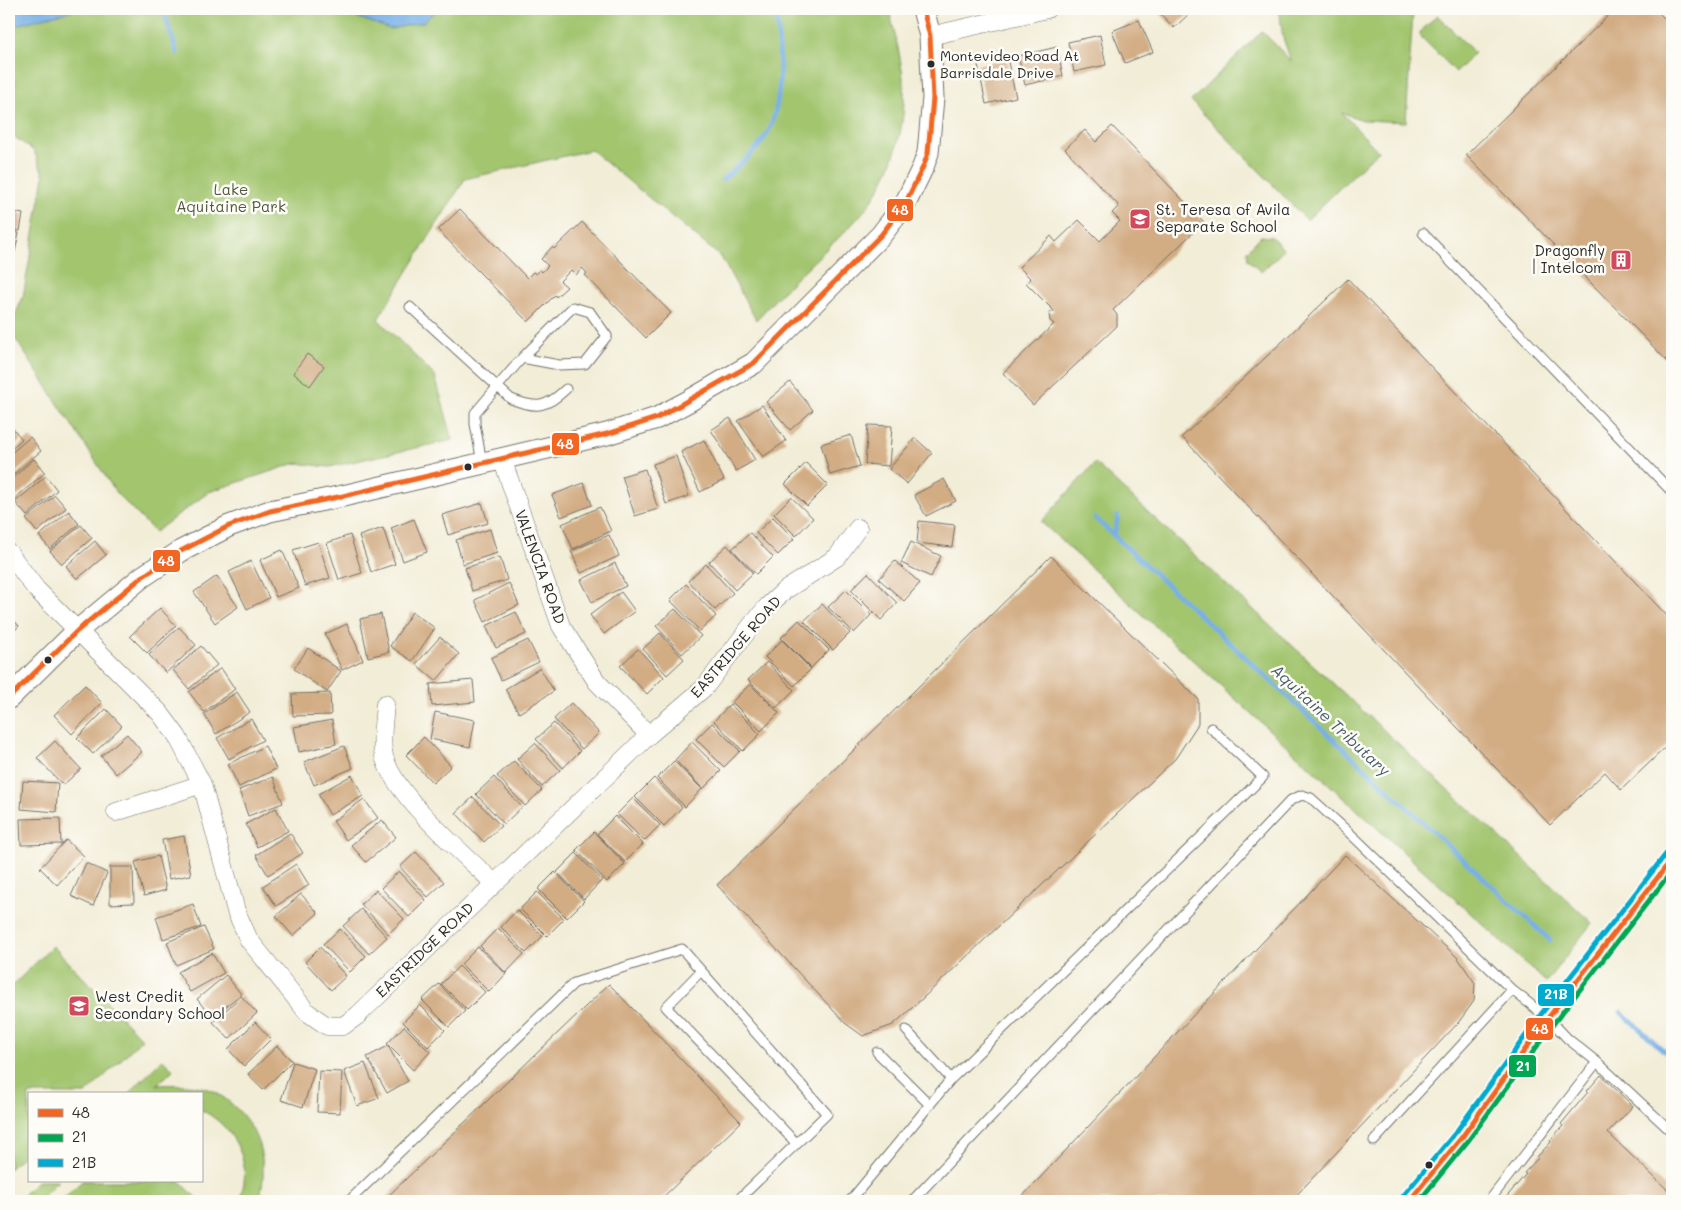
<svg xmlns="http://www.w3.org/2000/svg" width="1681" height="1210" viewBox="0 0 1681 1210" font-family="Mali,sans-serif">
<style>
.green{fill:#a2c56e;stroke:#66784c}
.water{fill:#78b0e7;stroke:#526e89}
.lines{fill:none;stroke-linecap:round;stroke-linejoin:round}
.stream{stroke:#78b0e7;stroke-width:4.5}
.building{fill:#d2ac83}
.service-casing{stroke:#716f67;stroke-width:11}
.minor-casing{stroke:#716f67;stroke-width:19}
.tertiary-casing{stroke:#716f67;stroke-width:23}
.service{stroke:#fff;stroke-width:9}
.minor{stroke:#fff;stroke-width:18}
.tertiary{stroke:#fff;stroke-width:21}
.bus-1-casing{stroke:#fdfcf7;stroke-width:9}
.bus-2-casing{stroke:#fdfcf7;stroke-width:9}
.bus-3-casing{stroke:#fdfcf7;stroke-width:9}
.bus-1{stroke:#f26522;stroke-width:5}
.bus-2{stroke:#00a651;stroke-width:5}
.bus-3{stroke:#00a9ce;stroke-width:5}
.bus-dot{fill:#2b2b2b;stroke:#fdfcf7;stroke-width:2}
.labels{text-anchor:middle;stroke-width:5;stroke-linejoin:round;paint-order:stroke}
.bus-label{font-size:14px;fill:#2b2b2b;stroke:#fdfcf7;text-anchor:start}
.park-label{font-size:15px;fill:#4f593f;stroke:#fdfcf7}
.poi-label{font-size:15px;fill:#2b2b2b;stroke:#fdfcf7;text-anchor:start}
.street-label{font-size:15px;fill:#2b2b2b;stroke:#fdfcf7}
.water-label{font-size:16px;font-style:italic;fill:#465a6d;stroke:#fdfcf7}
.line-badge{stroke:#fdfcf7;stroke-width:2}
.badge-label{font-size:14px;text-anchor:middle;font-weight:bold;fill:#fff}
</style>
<rect width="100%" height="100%" fill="#fdfcf7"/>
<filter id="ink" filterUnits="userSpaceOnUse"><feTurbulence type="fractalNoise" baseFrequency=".02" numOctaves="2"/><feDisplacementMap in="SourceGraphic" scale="10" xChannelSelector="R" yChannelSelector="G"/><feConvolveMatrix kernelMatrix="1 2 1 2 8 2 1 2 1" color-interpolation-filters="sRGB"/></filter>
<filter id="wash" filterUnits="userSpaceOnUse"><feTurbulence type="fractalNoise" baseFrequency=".0096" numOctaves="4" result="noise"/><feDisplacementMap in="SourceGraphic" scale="20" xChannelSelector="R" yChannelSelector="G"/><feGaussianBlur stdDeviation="1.12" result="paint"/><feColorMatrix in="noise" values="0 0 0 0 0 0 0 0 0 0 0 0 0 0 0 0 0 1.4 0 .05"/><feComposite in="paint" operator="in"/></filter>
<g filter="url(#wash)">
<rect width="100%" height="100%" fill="#f2edd7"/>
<path class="green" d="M9,9h880c6,27 14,55 15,82 1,45 -15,93 -46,127 -14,16 -31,30 -46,45 -20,18 -38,38 -56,57l-35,-63 -130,-107 -126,29 -87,140 57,57 18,64 -124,27 -33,-4 -87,29 -54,40 -38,-38 -108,-165 14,-32 21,-121 -10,-25 -25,-18z
M1279,9h132l2,2 -7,111 -43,-2 -21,-7 36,38 -71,69 -116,-119 71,-70 29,30 -8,-23z
M1437,15l38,38 -19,19 -38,-38z
M1261,236l11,1 12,13 -23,22 -13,-12 -1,-9z
M1095,463l497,460 -46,59 -505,-460z
M53,946l89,93 -56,55h-57v56l-20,19v-180z
M163,1059l10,11 -16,15c14,-1 43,-1 56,6 41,22 59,66 46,110h-19c1,-6 3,-12 4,-19 4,-30 -17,-60 -43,-72v-16h-73z
M37,1181h21l-20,20h-21z
M82,1181h98l19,20h-138z"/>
<path class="water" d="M9,9h208l-18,5 -124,-4 -48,12 -18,6z
M340,9h98l-15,13 -33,7 -48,-17z"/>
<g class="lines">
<path class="stream" d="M163,9l14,44
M722,180c15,-13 39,-32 47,-50 16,-34 10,-85 7,-121
M1095,518l455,422
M1114,536l4,-20
M1621,1012l51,46"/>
</g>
<g id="blocks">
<path class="building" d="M1156,9h38l-20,19z
M1615,9h40l17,17v340l-206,-211z
M1139,20l14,32 -28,11 -13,-32z
M1100,35l6,30 -32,7 -6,-30z
M1057,47l6,29 -38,9 -7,-29z
M1007,58l9,39 -30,7 -8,-39z
M1112,126l92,96 -91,88 4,5v11l-84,79 -30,-32 51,-49 -4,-3 -1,-8 5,-2 -28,-28 5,-4 -12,-12 32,-31 5,6 23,-22 21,21 20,-20 -8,-8 7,-7 -54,-57 20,-19 11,12z
M460,209l67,69 6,-6 3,2 4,-4 2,2 6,-6 -7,-7 11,-12 2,2 28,-27 89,91 -25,25 -61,-63 2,-2 -5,-5 -6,7 -5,-5 -11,11 7,6 -11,10 -1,-2 -27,27 -90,-92z
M9,211l14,3 -3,17 -11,-2z
M9,231l10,2 -4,19 -6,-1z
M1348,279l324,342v120l-51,49 -16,-18 -55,53 -368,-388z
M307,354l17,12 -14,20 -17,-13z
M790,382l23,28 -23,20 -24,-28z
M762,405l24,36 -23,16 -25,-36z
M730,418l25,42 -19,11 -25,-41z
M10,425l12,14 -13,12v-25z
M868,425l24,1 -3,40 -24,-2z
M851,435l9,31 -30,9 -9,-31z
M30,437l11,14 -32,27v-23z
M915,438l17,15 -25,31 -18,-15z
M704,440l20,40 -24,12 -19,-40z
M676,456l13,40 -23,8 -13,-40z
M34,459l11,14 -30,25 -6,-7v-10z
M806,463l22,22 -21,21 -22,-22z
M645,469l13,40 -23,7 -13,-40z
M46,476l11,14 -30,26 -12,-14z
M944,479l12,22 -30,15 -12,-21z
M584,483l8,22 -31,12 -9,-22z
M55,495l11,13 -29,24 -11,-13z
M791,497l22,21 -17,18 -22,-22z
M482,503l6,20 -40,12 -6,-20z
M600,507l11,24 -38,18 -11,-25z
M69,511l10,13 -29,25 -11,-13z
M773,517l21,22 -16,16 -22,-22z
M414,519l13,33 -24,9 -12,-33z
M919,521l36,4 -3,22 -35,-4z
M81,525l11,13 -30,26 -12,-13z
M383,528l12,36 -24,8 -12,-36z
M490,529l7,24 -34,11 -7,-24z
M750,533l23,24 -17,17 -24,-25z
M350,535l12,38 -23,7 -12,-37z
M609,535l10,21 -38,17 -10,-22z
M95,541l11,14 -29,24 -11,-13z
M318,542l12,36 -25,8 -12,-36z
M911,542l30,14 -10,21 -30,-14z
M727,545l26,28 -18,17 -26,-28z
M282,550l17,38 -23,9 -16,-37z
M1051,556l147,143v25l-23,35 -252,239 -30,27 -30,11 -18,-13 -128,-138z
M500,557l7,23 -35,11 -7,-23z
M251,561l18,37 -22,11 -18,-37z
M895,561l25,22 -16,18 -25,-22z
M615,563l11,23 -34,16 -11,-22z
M706,564l27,29 -18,17 -27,-29z
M868,573l29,30 -16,17 -30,-30z
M217,576l21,31 -23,16 -21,-31z
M509,583l10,22 -34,17 -10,-22z
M686,584l30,32 -16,15 -30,-31z
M846,590l25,25 -17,18 -26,-26z
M621,592l14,19 -31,23 -14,-19z
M822,604l28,29 -17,17 -29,-29z
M160,608l16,18 -29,27 -17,-17z
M675,609l26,27 -19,18 -26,-28z
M412,612l23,16 -23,33 -22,-15z
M516,612l10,22 -30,14 -10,-22z
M381,614l8,38 -21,5 -8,-38z
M9,615l10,11 -10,10z
M799,620l30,30 -18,18 -30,-30z
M347,624l16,36 -21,10 -17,-36z
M179,627l17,18 -30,28 -17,-18z
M660,633l24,26 -17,16 -24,-26z
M440,637l19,17 -23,27 -20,-17z
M528,640l11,22 -38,18 -10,-22z
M782,640l29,29 -17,17 -29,-29z
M201,646l16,19 -28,24 -16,-19z
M308,648l33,23 -14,21 -33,-23z
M638,649l26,28 -17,17 -27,-28z
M767,662l27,28 -18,18 -28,-28z
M221,668l14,21 -31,23 -15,-20z
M540,668l14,23 -35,22 -14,-24z
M473,680l2,22 -43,4 -2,-22z
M750,684l29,29 -18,18 -29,-29z
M85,685l17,18 -30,31 -18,-19z
M237,692l13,20 -34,22 -12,-20z
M330,693l1,22 -38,1 -1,-22z
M571,703l28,30 -17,16 -28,-30z
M730,704l30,30 -17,17 -29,-30z
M106,709l16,17 -29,28 -16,-16z
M435,712l40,8 -5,27 -40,-8z
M251,719l12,21 -34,19 -12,-21z
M332,720l4,24 -37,8 -5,-25z
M554,723l26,28 -17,17 -27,-29z
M712,723l28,28 -16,16 -28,-28z
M127,734l15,18 -26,22 -15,-18z
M424,737l27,29 -18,17 -27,-28z
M55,741l26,28 -18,16 -26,-27z
M692,742l29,29 -18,18 -28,-29z
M535,743l25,27 -18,17 -25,-28z
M265,746l11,23 -37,18 -11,-23z
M344,746l9,22 -39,17 -10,-23z
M514,761l28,29 -17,16 -28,-30z
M674,761l28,28 -17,18 -28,-29z
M352,775l11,21 -33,19 -12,-21z
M273,777l10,26 -35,13 -9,-26z
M494,777l28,30 -18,17 -28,-30z
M654,778l28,29 -18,19 -29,-29z
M23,781l35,2 -2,29 -35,-3z
M473,797l28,29 -17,16 -28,-29z
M633,798l27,27 -16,16 -27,-27z
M364,799l14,19 -32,22 -13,-19z
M276,808l12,23 -31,16 -11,-23z
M615,816l28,28 -18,18 -28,-28z
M60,818l1,26 -40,1 -1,-26z
M382,820l14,17 -30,25 -15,-17z
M594,832l31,32 -18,18 -31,-32z
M290,833l13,20 -35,22 -12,-20z
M184,836l7,39 -22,4 -7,-39z
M66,840l18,16 -27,29 -17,-17z
M416,852l28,30 -16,15 -28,-30z
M576,853l26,27 -18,19 -27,-27z
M1345,855l113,103 17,25 -1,18 -16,22 -167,178h-273z
M158,856l8,34 -22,6 -9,-34z
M86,863l21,10 -14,33 -22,-10z
M296,864l13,21 -33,21 -13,-20z
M110,867h23l1,36 -24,1z
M399,871l27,29 -17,17 -28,-29z
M555,872l29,29 -17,17 -29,-29z
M376,890l28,29 -16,15 -27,-30z
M537,892l27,27 -17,17 -27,-27z
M301,894l17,19 -25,23 -17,-20z
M193,904l8,23 -38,12 -7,-22z
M361,909l26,28 -18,17 -26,-28z
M517,910l26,26 -17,17 -25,-26z
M204,927l10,22 -38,16 -9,-23z
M498,928l26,26 -18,19 -26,-27z
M340,929l26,27 -16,16 -27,-28z
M320,947l26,29 -15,14 -26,-28z
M478,947l28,27 -17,18 -28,-28z
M212,953l12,20 -34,19 -12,-20z
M459,966l26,26 -18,18 -26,-26z
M226,975l15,19 -29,24 -15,-19z
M439,984l26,27 -16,16 -27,-27z
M609,984l132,138 -82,79h-276z
M241,996l16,17 -28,26 -16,-17z
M420,1005l25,25 -17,17 -25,-25z
M255,1022l16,17 -27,27 -16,-17z
M404,1026l26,26 -17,18 -26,-26z
M277,1046l15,15 -29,29 -15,-16z
M388,1046l20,35 -21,12 -20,-36z
M293,1062l22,7 -12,38 -22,-7z
M365,1063l14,35 -22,8 -13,-35z
M319,1071l23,1 -2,41 -23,-1z
M1601,1075l32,31 -25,27 64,61v7h-169l23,-27 -2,-1 14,-15 -1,-1 14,-15 -1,-2 13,-14 -2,-2 27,-32 -1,-1z"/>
</g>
</g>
<g filter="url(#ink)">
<use href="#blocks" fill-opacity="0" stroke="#716f67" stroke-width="1"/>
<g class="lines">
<g class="service-casing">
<path id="service" d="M1423,233l249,259
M410,307l101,92c26,10 35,9 55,-10
M482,463l-7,-39v-11l47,-55 51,-51 17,5 17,24 -22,28 -26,1 -37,-7
M701,971l-35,36 131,137
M906,1030l45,49
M877,1052l53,53
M1374,1141l138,-151
M349,1201l225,-218 108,-34 145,165 -90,87
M850,1201l101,-122 312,-302 -52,-49
M912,1201l379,-401 11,-5 9,3 44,40 157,152 36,28 20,21 29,23 75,70
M1489,1201l108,-139"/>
</g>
<g class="minor-casing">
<path id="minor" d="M930,36l117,-27
M502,459l59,167 36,56 52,53
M9,553l27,36 124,124 17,23 25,48 34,127 13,29 58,72 20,14h16l14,-10 292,-281 56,-48 49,-65 14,-16 16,-15 53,-34 21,-29
M385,704c-1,15 -4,32 -2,47 5,40 81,103 111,132
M116,812l86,-28"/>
</g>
<g class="tertiary-casing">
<path id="tertiary" d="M9,698l68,-67 65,-54 39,-26 48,-25 41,-15 73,-15 264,-62 50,-16 32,-17 65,-38 127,-128 24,-31 18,-37 5,-14 5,-55 -3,-62 -7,-27
M1409,1201l53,-64 86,-119 124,-159"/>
</g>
<use href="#service" class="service"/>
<use href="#minor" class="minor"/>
<use href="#tertiary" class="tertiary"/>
<g class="bus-1-casing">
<path id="bus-1" d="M9,698l68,-67 65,-54 39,-26 48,-25 41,-15 73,-15 264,-62 50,-16 97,-55 127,-128 24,-31 18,-37 5,-14 5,-55 -3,-62 -7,-27
M1409,1201l53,-64 86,-119 124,-159"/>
</g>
<g class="bus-2-casing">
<path id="bus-2" d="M1419,1201l49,-60 86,-118 118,-152"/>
</g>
<g class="bus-3-casing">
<path id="bus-3" d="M1403,1196l53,-64 86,-119 124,-159"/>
</g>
<use href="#bus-1" class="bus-1"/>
<use href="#bus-2" class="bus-2"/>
<use href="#bus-3" class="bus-3"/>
</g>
</g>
<defs>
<g id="school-square" transform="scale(1.125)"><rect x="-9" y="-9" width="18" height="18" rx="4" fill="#d1495b" stroke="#fdfcf7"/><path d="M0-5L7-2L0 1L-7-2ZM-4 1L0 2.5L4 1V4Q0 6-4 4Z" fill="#fff"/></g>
<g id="building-square" transform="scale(1.125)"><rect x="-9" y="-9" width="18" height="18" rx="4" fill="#d1495b" stroke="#fdfcf7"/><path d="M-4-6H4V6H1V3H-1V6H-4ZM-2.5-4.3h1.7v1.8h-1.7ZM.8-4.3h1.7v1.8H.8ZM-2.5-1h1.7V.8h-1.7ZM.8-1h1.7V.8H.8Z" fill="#fff"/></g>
</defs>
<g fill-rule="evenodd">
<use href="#school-square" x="1140" y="219"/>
<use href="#building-square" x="1621" y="260"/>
<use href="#school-square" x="79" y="1006"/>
</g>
<g class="bus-dot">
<circle cx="931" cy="64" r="4.5"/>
<circle cx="468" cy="467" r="4.5"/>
<circle cx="48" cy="660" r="4.5"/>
<circle cx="1429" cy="1165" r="4.5"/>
</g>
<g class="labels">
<g class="bus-label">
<text x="940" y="61">Montevideo Road At<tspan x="940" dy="17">Barrisdale Drive</tspan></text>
</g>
<g class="park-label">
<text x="231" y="195">Lake<tspan x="231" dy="17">Aquitaine Park</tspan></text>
</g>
<g class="poi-label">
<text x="1156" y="215">St. Teresa of Avila<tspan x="1156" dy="17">Separate School</tspan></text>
<text x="1605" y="256" text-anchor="end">Dragonfly<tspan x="1605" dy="17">| Intelcom</tspan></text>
<text x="95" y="1002">West Credit<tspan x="95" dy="17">Secondary School</tspan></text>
</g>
<g class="street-label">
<text transform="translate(540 567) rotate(70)" y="5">VALENCIA ROAD</text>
<text transform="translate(736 647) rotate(-49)" y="5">EASTRIDGE ROAD</text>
<text transform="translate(425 950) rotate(-44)" y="5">EASTRIDGE ROAD</text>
</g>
<g class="water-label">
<text transform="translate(1331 720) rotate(43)" y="6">Aquitaine Tributary</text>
</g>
</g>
<g class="line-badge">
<rect x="886" y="198" width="28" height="24" rx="5" fill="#f26522"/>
<rect x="551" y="432" width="29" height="24" rx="5" fill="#f26522"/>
<rect x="152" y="549" width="29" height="24" rx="5" fill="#f26522"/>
<rect x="1537" y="983" width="38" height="24" rx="5" fill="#00a9ce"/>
<rect x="1525" y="1017" width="29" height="24" rx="5" fill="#f26522"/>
<rect x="1508" y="1054" width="29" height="24" rx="5" fill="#00a651"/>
</g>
<g class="badge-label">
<text x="900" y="215">48</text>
<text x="565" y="449">48</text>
<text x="166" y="566">48</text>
<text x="1556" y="999">21B</text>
<text x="1540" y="1034">48</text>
<text x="1523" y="1071">21</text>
</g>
<rect width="1681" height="1210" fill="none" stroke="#fdfcf7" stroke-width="30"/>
<rect x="28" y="1092" width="175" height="90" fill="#fdfcf7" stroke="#a9a8a5"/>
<rect x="38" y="1109" width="25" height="8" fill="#f26522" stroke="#a9a8a5"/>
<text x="72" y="1118" font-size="15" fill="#2b2b2b">48</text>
<rect x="38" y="1134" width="25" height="8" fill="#00a651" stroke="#a9a8a5"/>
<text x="72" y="1142" font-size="15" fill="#2b2b2b">21</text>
<rect x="38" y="1159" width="25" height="8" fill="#00a9ce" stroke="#a9a8a5"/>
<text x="72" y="1168" font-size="15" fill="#2b2b2b">21B</text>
</svg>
